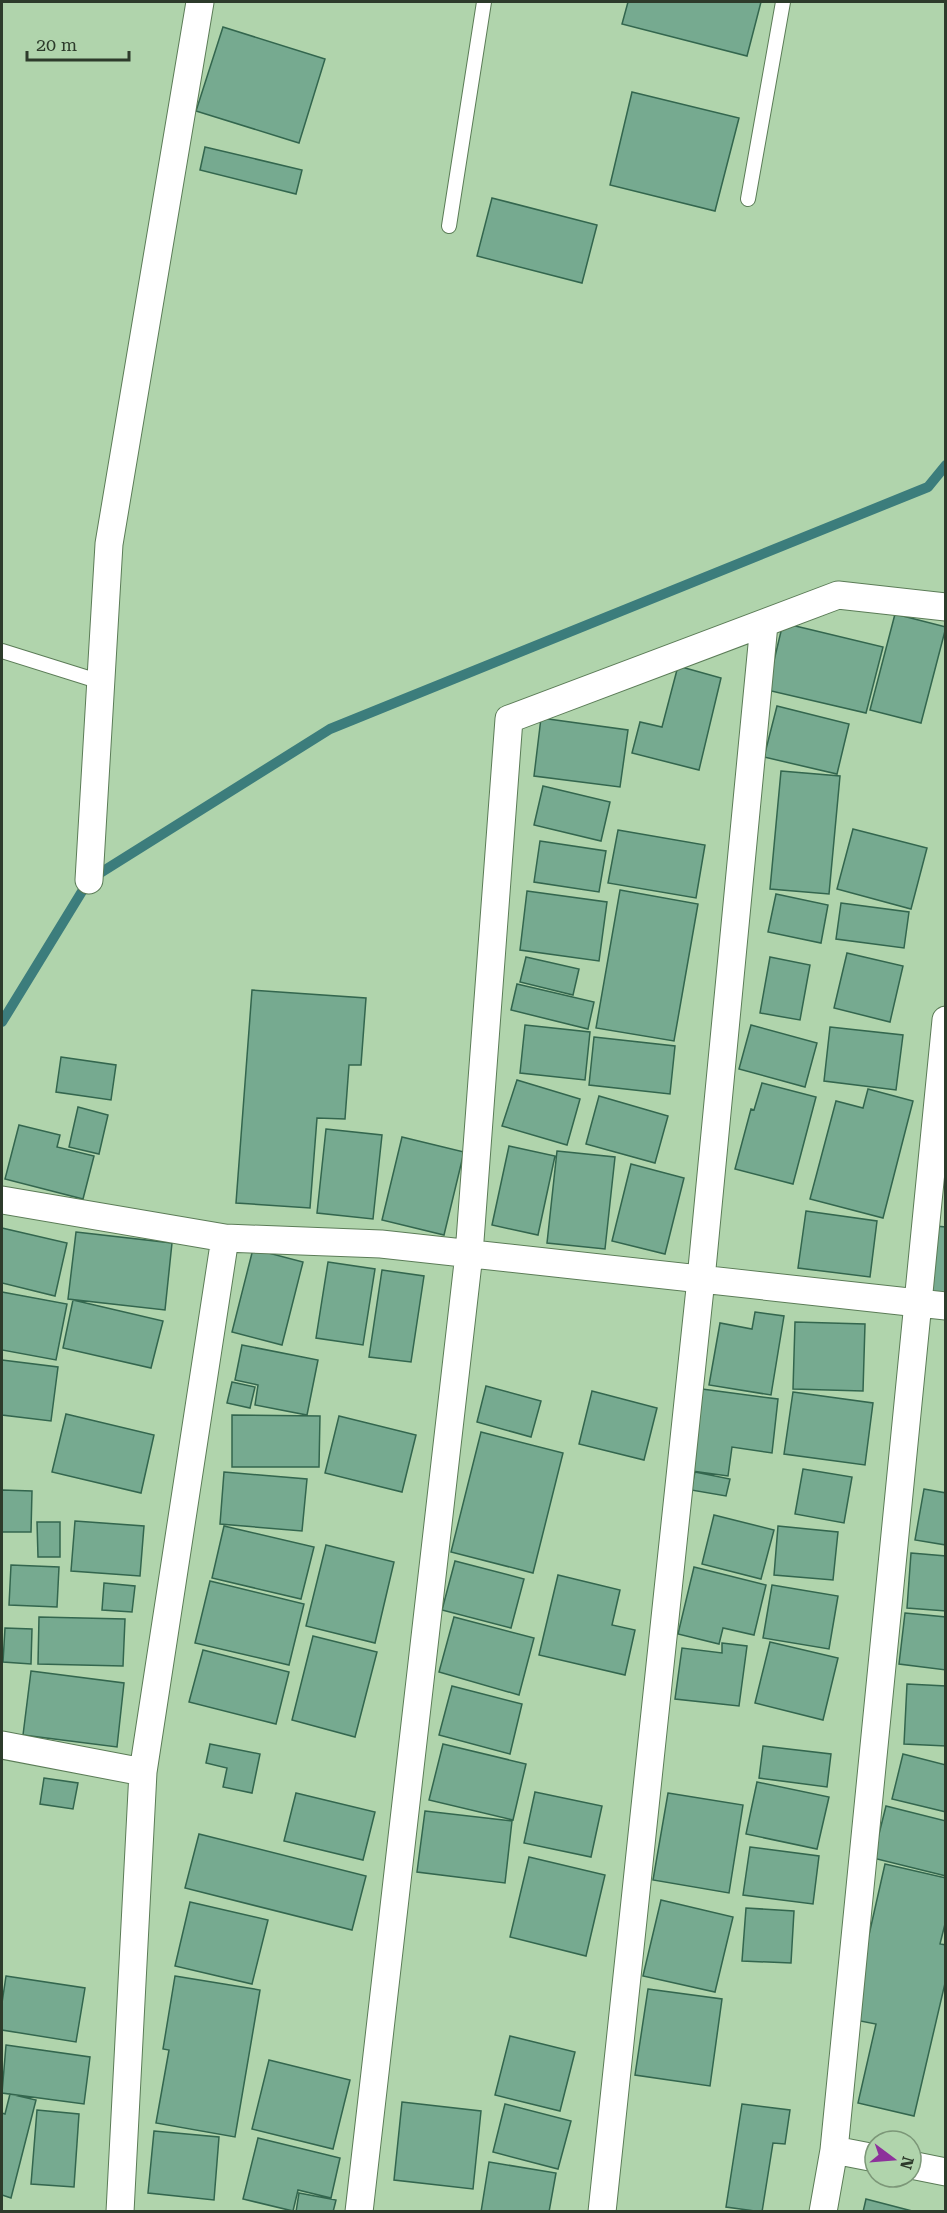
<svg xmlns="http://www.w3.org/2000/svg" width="947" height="2213" viewBox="0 0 947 2213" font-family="'Roboto Serif',serif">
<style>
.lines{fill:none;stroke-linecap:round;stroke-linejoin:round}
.stream{stroke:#3c7d7c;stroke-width:10}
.building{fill:#76aa90;stroke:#33664e;stroke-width:1.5}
.lane-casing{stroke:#5b7c57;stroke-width:16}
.street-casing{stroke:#5b7c57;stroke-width:29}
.lane{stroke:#fff;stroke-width:14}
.street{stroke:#fff;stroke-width:27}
</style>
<rect width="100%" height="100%" fill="#b0d4ac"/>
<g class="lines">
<path class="stream" d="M2,1022l87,-142 241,-151 598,-242 18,-22"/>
</g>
<path class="building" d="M628,2h133l-14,54 -125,-32z
M223,27l102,32 -26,84 -103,-32z
M632,92l107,26 -24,93 -105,-26z
M205,147l97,23 -6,24 -96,-24z
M492,198l105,27 -15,58 -105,-27z
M895,614l51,13 -25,96 -51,-13z
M783,623l100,24 -17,66 -99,-23z
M678,666l43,12 -22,92 -67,-17 8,-31 22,5z
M777,706l72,18 -12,50 -73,-17z
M541,718l87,12 -8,57 -86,-11z
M781,771l59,5 -11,118 -59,-5z
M543,786l67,16 -9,39 -67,-16z
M853,829l74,19 -16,61 -74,-20z
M618,830l87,15 -9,53 -88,-15z
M540,841l66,10 -7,41 -65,-10z
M620,890l78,14 -24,137 -78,-13z
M527,891l80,11 -8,59 -79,-11z
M776,894l52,11 -7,38 -53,-11z
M841,903l68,9 -5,36 -68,-9z
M847,953l56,13 -13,56 -56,-14z
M526,957l53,12 -6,26 -53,-13z
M770,957l40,8 -10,55 -40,-7z
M517,984l77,18 -6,27 -77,-19z
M252,990l114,8 -5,67h-12l-4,54 -28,-1 -7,90 -74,-5z
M525,1025l65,7 -5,48 -65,-7z
M751,1025l66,18 -12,44 -66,-18z
M830,1027l73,8 -7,55 -72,-9z
M594,1037l81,9 -5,48 -81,-9z
M61,1057l55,8 -5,35 -55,-8z
M517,1080l63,19 -13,46 -65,-19z
M762,1083l54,14 -23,87 -58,-15 16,-60 3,1z
M868,1089l45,12 -30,117 -73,-19 26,-98 27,7z
M599,1096l69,20 -13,47 -69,-19z
M78,1107l30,8 -9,39 -30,-7z
M19,1125l41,10 -3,12 37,9 -11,43 -78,-20z
M326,1129l56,6 -9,84 -56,-6z
M402,1137l62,15 -20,83 -62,-15z
M509,1146l46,10 -17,79 -46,-10z
M557,1151l58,6 -10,92 -58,-6z
M631,1164l53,14 -19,76 -53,-13z
M806,1211l71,10 -7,56 -72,-9z
M935,1226l11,1v69l-19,-3z
M2,1228l65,15 -12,53 -53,-13z
M76,1232l96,11 -7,67 -97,-11z
M253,1249l50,13 -21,83 -50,-13z
M328,1262l47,7 -12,76 -47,-7z
M382,1270l42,6 -13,86 -42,-5z
M2,1292l65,12 -11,56 -54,-10z
M73,1300l90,21 -12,47 -88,-20z
M755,1312l29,4 -13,79 -62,-10 11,-62 32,6z
M795,1322l70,2 -2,67 -70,-2z
M242,1345l76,15 -11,55 -52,-10 3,-20 -23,-5z
M2,1360l56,7 -7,54 -49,-6z
M232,1382l23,5 -5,21 -23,-5z
M486,1386l55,15 -10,36 -54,-15z
M702,1389l76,10 -6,54 -40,-6 -4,29 -36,-5z
M592,1391l65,17 -13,52 -65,-16z
M793,1392l80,11 -8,62 -81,-11z
M66,1414l88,21 -13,58 -89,-21z
M232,1415l88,1 -1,51h-87z
M339,1416l77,19 -14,57 -77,-19z
M481,1432l82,21 -30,120 -82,-21z
M803,1469l49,8 -8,46 -49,-9z
M224,1472l83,7 -5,52 -82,-7z
M695,1472l35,7 -4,17 -35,-6z
M924,1489l22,4v52l-31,-5z
M2,1490l30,1 -1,41h-29z
M714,1515l60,15 -13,49 -59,-15z
M75,1521l69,5 -4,50 -69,-5z
M37,1522h23v35h-22z
M224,1526l90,21 -13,52 -89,-21z
M778,1526l60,6 -5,48 -59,-5z
M326,1545l68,17 -19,81 -69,-17z
M911,1553l35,3v55l-39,-3z
M455,1561l69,18 -13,49 -69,-18z
M11,1565l48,2 -2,40 -48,-2z
M694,1567l72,18 -12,50 -31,-7 -4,16 -41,-10z
M558,1575l62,15 -8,35 23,5 -10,45 -86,-20z
M210,1581l94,23 -15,61 -94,-22z
M104,1583l31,3 -3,26 -30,-2z
M772,1585l66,11 -9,53 -66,-11z
M905,1613l41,4v53l-47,-6z
M39,1617l86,2 -2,47 -85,-2z
M454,1617l80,21 -15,57 -80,-23z
M5,1628l27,1 -1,35 -28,-2z
M313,1636l64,16 -22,85 -63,-17z
M770,1642l68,16 -15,62 -68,-17z
M722,1643l25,3 -8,60 -64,-7 7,-51 40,5z
M203,1650l86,22 -13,52 -87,-22z
M31,1671l93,12 -7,64 -94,-12z
M907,1684l39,2v60l-42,-2z
M452,1686l70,18 -12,50 -71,-19z
M210,1744l50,10 -8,39 -29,-6 4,-19 -21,-5z
M443,1744l83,20 -13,56 -84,-20z
M763,1746l68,8 -4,33 -68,-9z
M903,1754l43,11v47l-54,-13z
M44,1778l34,5 -5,26 -33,-5z
M757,1782l72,15 -12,52 -71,-15z
M535,1792l67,14 -11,51 -67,-14z
M296,1793l79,19 -12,48 -79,-19z
M668,1793l75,12 -14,88 -76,-13z
M886,1806l60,15v55l-73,-18z
M425,1811l87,10 -7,62 -88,-11z
M199,1834l167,42 -14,54 -167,-42z
M750,1847l69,9 -6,48 -70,-9z
M529,1857l76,18 -19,81 -76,-19z
M885,1864l61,14v42l-6,24 6,1v34l-32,137 -56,-13 18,-79 -26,-5z
M661,1900l72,17 -18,75 -72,-16z
M190,1902l78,18 -16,64 -77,-18z
M746,1908l48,3 -3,52 -49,-2z
M6,1976l79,12 -9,54 -74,-12v-27z
M175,1976l85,14 -25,147 -79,-14 13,-73 -6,-1z
M648,1989l74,10 -12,87 -75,-11z
M510,2036l65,16 -15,59 -65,-16z
M6,2045l84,12 -6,47 -82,-11z
M269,2060l81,20 -17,69 -81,-20z
M10,2094l26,6 -25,98 -9,-3v-82l3,1z
M402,2102l79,9 -8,78 -79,-9z
M505,2104l66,17 -13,48 -65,-17z
M742,2104l48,6 -5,34 -12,-1 -11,69 -36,-5z
M37,2110l42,4 -5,73 -43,-3z
M154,2131l65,6 -5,63 -66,-7z
M258,2138l82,20 -9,40 -33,-8 -5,21 -50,-12z
M489,2162l67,11 -7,39h-68z
M299,2193l37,7 -3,12h-37z
M866,2199l50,13h-53z"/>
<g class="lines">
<g class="lane-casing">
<path id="lane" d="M748,199l35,-197
M449,226l35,-224
M2,651l99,31"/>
</g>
<g class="street-casing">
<path id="street" d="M89,880l20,-336 91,-542
M2,1200l223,38 156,6 565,62
M2,1745l141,27 -23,440
M143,1772l82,-534
M834,2150l41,8
M911,2165l35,7
M359,2212l110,-958 40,-535 329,-124 108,12
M602,2212l99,-933 63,-655
M823,2212l11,-62 112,-1130"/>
</g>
<use href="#lane" class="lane"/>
<use href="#street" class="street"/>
</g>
<rect width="947" height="2213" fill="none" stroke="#2d3b2b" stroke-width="6"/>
<g transform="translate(893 2159) rotate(106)"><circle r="28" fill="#b0d4ac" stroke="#7c9778" stroke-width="1.5"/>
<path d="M0-4.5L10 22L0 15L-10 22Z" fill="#8d319b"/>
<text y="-9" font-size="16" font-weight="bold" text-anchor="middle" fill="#2d3b2b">N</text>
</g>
<path d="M27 51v9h102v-9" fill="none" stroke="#2d3b2b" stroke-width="3"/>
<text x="36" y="51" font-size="18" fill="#2d3b2b" stroke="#b0d4ac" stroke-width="4.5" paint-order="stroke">20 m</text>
</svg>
